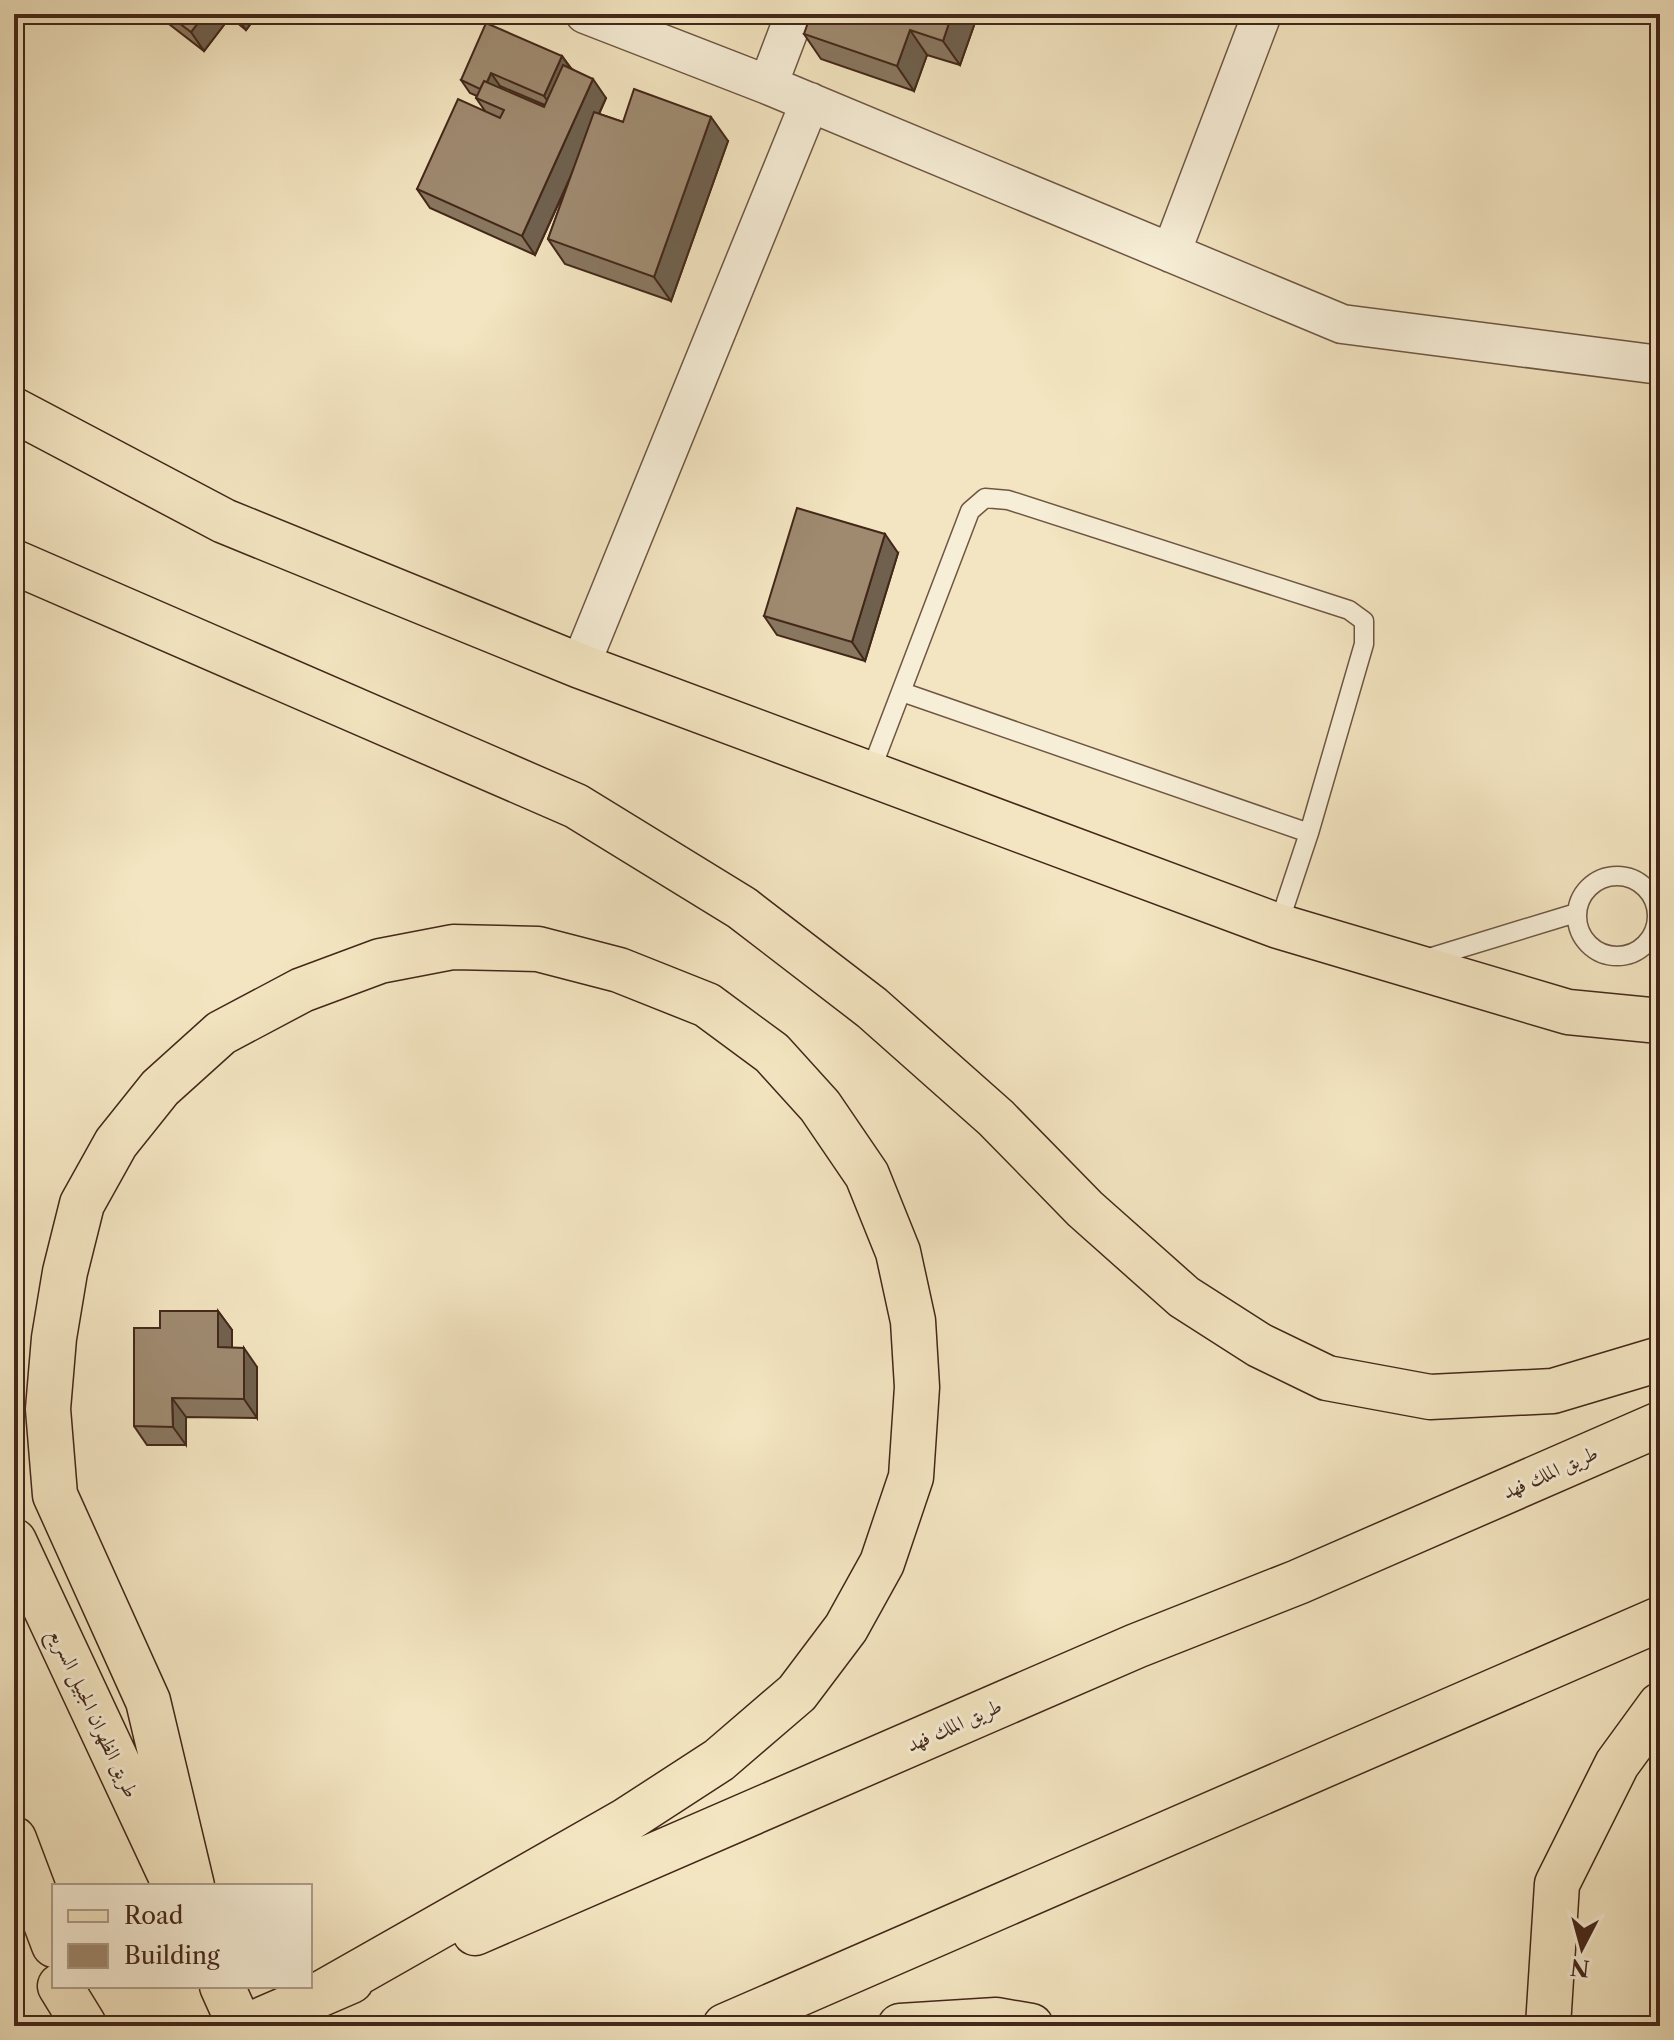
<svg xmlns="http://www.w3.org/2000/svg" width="1674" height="2040" viewBox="0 0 1674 2040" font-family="'Libre Caslon Text',Amiri,serif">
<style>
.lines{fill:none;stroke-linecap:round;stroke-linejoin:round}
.lane-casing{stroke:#6f5643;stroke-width:21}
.street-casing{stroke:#6f5643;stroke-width:41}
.primary-casing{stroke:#432719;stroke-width:47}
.highway-casing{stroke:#432719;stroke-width:47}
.lane{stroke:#f7eed7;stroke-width:18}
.street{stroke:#f7eed7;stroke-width:38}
.primary{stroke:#f3e5c1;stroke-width:44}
.highway{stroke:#f3e5c1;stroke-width:44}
.wall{fill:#897760;stroke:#432719;stroke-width:2;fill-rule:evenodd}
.shaded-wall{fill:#6f614e;stroke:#432719;stroke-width:2}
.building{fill:#9f8a70;stroke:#432719;stroke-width:2}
.labels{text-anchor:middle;stroke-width:6;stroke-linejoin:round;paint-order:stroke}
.street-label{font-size:20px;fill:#432719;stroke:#f7eed7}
</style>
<rect width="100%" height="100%" fill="#f3e5c1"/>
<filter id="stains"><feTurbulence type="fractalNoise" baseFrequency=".0025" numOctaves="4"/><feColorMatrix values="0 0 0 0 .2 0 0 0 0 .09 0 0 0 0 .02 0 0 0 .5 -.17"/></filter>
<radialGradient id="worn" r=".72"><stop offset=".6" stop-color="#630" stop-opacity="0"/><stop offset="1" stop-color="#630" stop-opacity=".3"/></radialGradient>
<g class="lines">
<g class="lane-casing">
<path id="lane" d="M902,692l407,141
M870,773l100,-262 15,-13 23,2 341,110 15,11v23l-55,189 -31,93
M1577 916a40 40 0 1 1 80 0a40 40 0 1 1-80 0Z
M1422,960l154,-47"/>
</g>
<g class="street-casing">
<path id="street" d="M585,14l183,71 574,239 318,41
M768,85l27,-71
M1171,253l91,-239
M580,666l230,-564"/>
</g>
<g class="primary-casing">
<path id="primary" d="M14,410l210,111 356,145 698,260 290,86 92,9"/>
</g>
<g class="highway-casing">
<path id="highway" d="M14,562l562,244 166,102 130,100 124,110 89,91 99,88 75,48 68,33 103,19 123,-6 107,-32
M14,1541l157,336
M14,1839l40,106
M192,1886l-44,-185 -93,-206 -7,-86 6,-71 11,-66 17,-68 34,-61 44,-55 61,-55 81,-43 78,-29 73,-14 85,2 81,21 88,35 65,48 48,53 47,69 31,77 15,69 4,66 -6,90 -29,86 -36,65 -49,65 -78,67 -94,61 -301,171
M475,1933l661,-287 162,-64 362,-158
M60,1986l24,39
M222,1986l18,40
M247,2026l104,-45
M725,2026l935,-407
M900,2026l96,-6 35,6
M1548,2026l9,-142 60,-120 43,-59"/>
</g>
<use href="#lane" class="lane"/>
<use href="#street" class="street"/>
<use href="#primary" class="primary"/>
<use href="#highway" class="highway"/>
</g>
<path class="wall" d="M156,14h102l-12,16 -16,-13 -26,34z
M978,14l-18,51 -33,-10 -13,36 -93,-32 -17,-25z
M562,56l9,12 35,30 -7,16 24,8 105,19 -57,160 -106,-37 -17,-25 22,-60 -35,76 -105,-47 -13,-19 68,-78 -9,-13 1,-2 -7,-3 -9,-13zM500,86l45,19 -1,2 -45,-19z
M898,553l-33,108 -88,-26 -13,-19z
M218,1311l14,19v18l25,19v51l-71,-1v28h-39l-13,-19 26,-98z"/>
<path class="shaded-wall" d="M205,14h23l2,3 -26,34 -13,-19z
M235,14h23l-12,16z
M952,14h26l-18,51 -17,-24z
M910,30l17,25 -13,36 -17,-25z
M562,56l9,13 -18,40 -9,-13z
M491,73l9,13 -7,17 -9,-13z
M593,79l13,19 -71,157 -13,-19z
M711,117l17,24 -57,160 -17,-24z
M885,534l13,19 -33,108 -13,-19z
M218,1311l14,19v36l-14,-19z
M244,1348l13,19v51l-13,-19z
M172,1398l14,19v28l-13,-18z"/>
<path class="building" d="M167,14h38l-14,18z
M811,14h141l-9,27 -33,-11 -13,36 -93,-32z
M486,23l76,33 -18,40 -53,-23 -4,9 -3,-1 -4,8 -19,-9z
M563,65l30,14 -71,157 -105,-47 41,-90 42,19 4,-8 -28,-12 8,-17 60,26z
M634,89l77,28 -57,160 -106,-38 46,-127 29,10z
M797,508l88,26 -33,108 -88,-26z
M160,1311h58v36l26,1v51l-72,-1 1,29 -39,-1v-98h26z"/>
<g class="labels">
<g class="street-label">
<text transform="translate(1550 1472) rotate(-24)" y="7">طريق الملك فهد</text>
<text transform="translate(94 1713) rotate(65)" y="7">طريق الظهران الجبيل السريع</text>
<text transform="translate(954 1725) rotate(-24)" y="7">طريق الملك فهد</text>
</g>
</g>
<rect width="1674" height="2040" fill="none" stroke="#f3e5c1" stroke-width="48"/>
<rect x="16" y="16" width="1642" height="2008" fill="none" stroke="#432719" stroke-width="4"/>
<rect x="24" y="24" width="1626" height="1992" fill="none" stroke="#432719" stroke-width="2"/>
<rect x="52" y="1884" width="260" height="104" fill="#f7eed7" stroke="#af9e8b" stroke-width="2"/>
<rect x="68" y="1910" width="40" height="12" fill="#f3e5c1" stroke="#af9e8b" stroke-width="2"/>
<text x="124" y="1924" font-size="24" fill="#432719">Road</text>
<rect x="68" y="1944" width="40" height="24" fill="#9f8a70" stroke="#af9e8b" stroke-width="2"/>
<text x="124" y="1964" font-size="24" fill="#432719">Building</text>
<g transform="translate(1582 1948) rotate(186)" stroke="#f7eed7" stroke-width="6" paint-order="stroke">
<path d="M0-6L14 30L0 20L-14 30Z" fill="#432719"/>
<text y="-12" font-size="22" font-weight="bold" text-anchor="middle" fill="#432719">N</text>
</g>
<rect width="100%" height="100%" filter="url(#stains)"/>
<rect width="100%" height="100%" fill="url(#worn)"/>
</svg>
